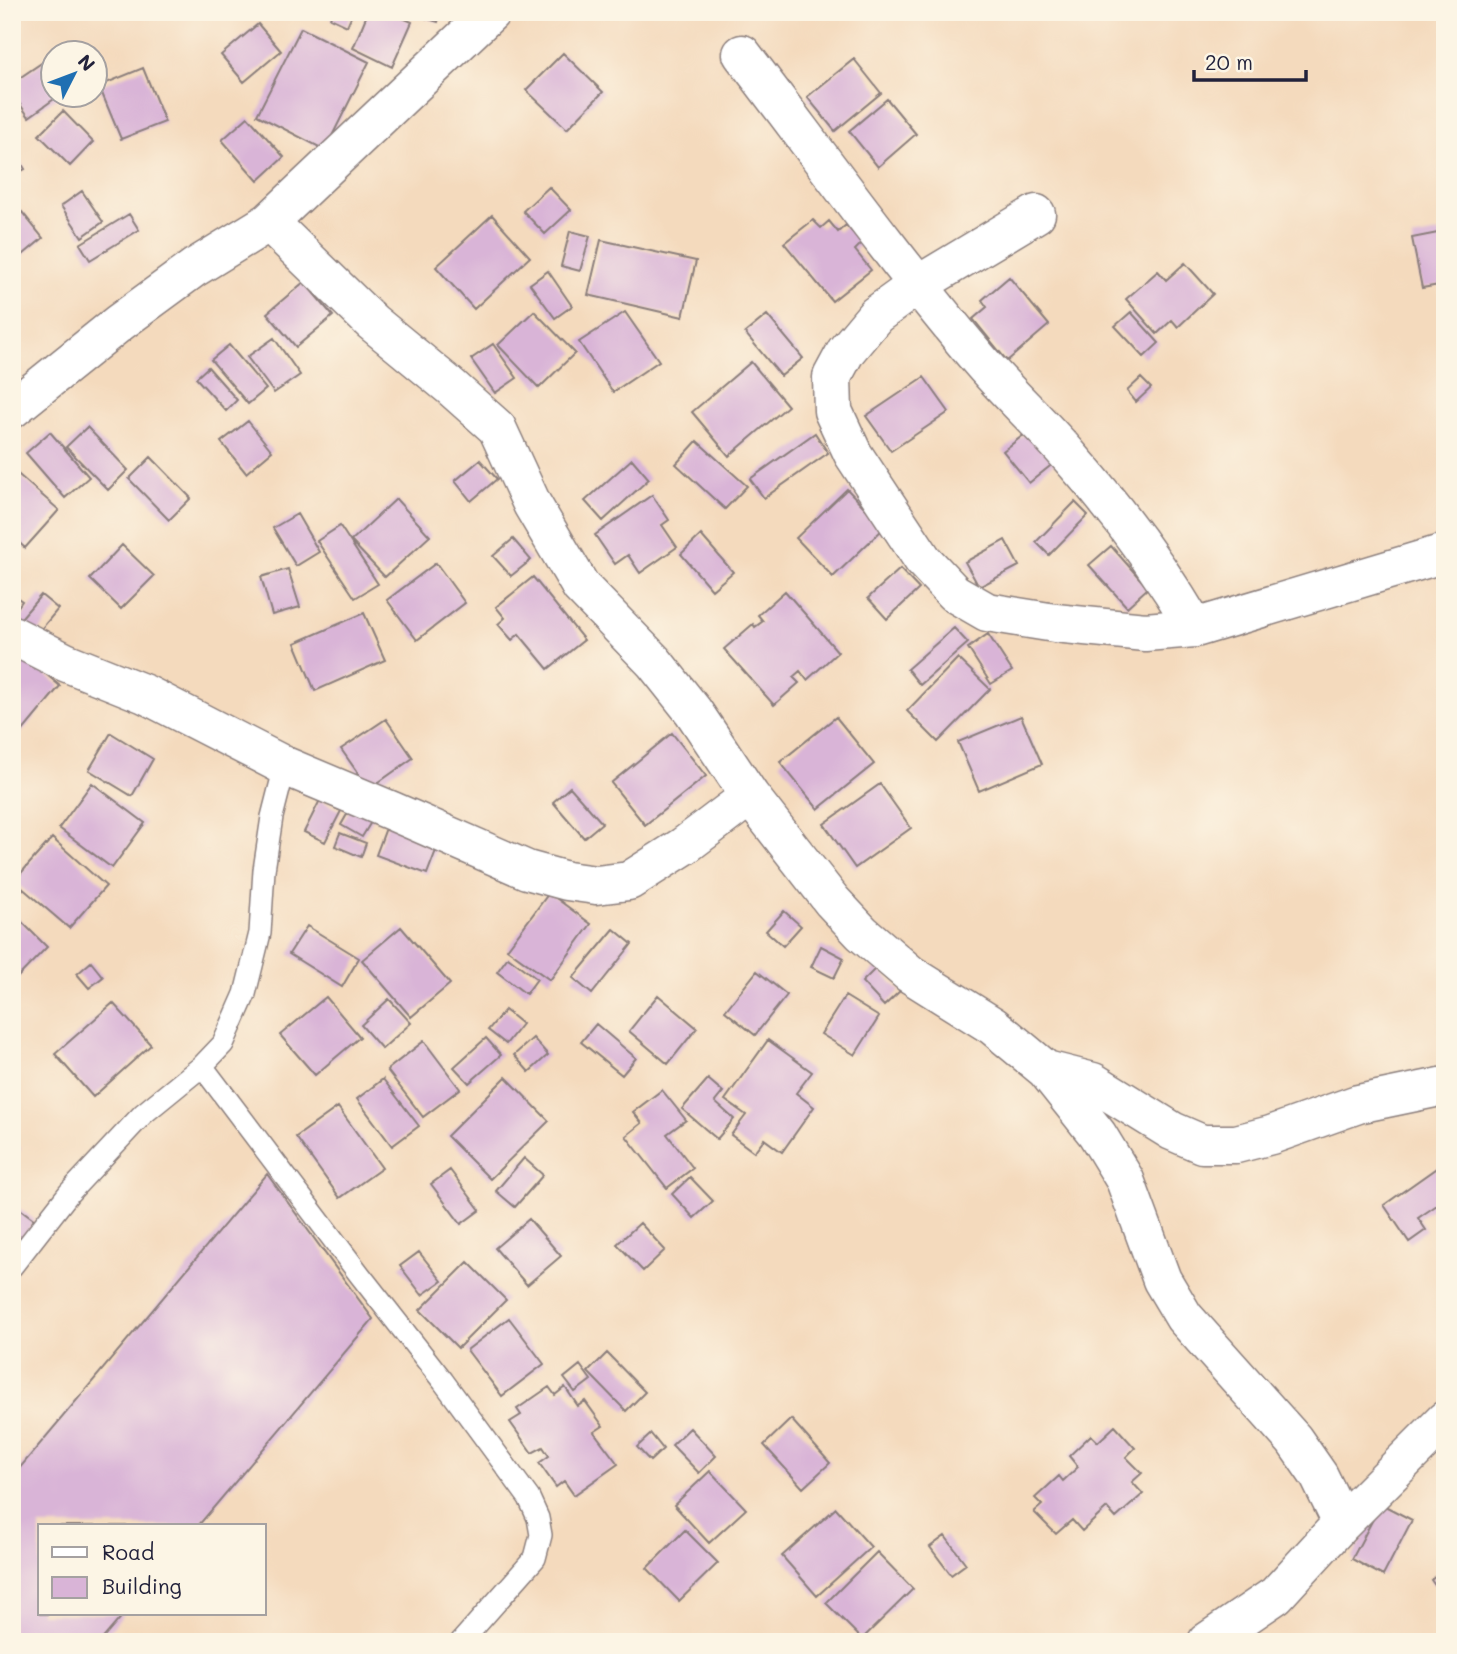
<svg xmlns="http://www.w3.org/2000/svg" width="1457" height="1654" viewBox="0 0 1457 1654" font-family="Mali,sans-serif">
<style>
.building{fill:#d9b4d7}
.lines{fill:none;stroke-linecap:round;stroke-linejoin:round}
.service-casing{stroke:#8b7e7c;stroke-width:24}
.minor-casing{stroke:#8b7e7c;stroke-width:41}
.service{stroke:#fff;stroke-width:21}
.minor{stroke:#fff;stroke-width:38}
</style>
<rect width="100%" height="100%" fill="#fcf5e5"/>
<filter id="ink" filterUnits="userSpaceOnUse"><feTurbulence type="fractalNoise" baseFrequency=".0143" numOctaves="2"/><feDisplacementMap in="SourceGraphic" scale="14" xChannelSelector="R" yChannelSelector="G"/><feConvolveMatrix kernelMatrix="1 2 1 2 8 2 1 2 1" color-interpolation-filters="sRGB"/></filter>
<filter id="wash" filterUnits="userSpaceOnUse"><feTurbulence type="fractalNoise" baseFrequency=".00686" numOctaves="4" result="noise"/><feDisplacementMap in="SourceGraphic" scale="28" xChannelSelector="R" yChannelSelector="G"/><feGaussianBlur stdDeviation="1.57" result="paint"/><feColorMatrix in="noise" values="0 0 0 0 0 0 0 0 0 0 0 0 0 0 0 0 0 1.4 0 .05"/><feComposite in="paint" operator="in"/></filter>
<g filter="url(#wash)">
<rect width="100%" height="100%" fill="#f4dabd"/>
<g id="blocks">
<path class="building" d="M332,12h21l-6,14 -17,-8z
M368,12h21l23,10 -20,45 -39,-19z
M406,12h35l-3,10z
M258,24l23,27 -37,31 -23,-27z
M301,28l68,34 -44,88 -68,-35z
M563,53l40,39 -36,37 -41,-39z
M854,59l27,34 -46,38 -28,-34z
M46,60l6,10v24h9l-32,23 -17,-24v-10z
M143,68l22,54 -44,17 -22,-53z
M887,99l29,35 -38,33 -29,-36z
M63,111l30,31 -23,24 -31,-31z
M248,117l36,40 -26,24 -36,-41z
M12,148l13,21 -13,7z
M549,187l22,23 -26,24 -22,-23z
M82,191l21,31 -21,15 -21,-31z
M22,212l21,26 -31,26v-44z
M129,214l10,16 -49,30 -10,-16z
M492,215l38,42 -56,52 -38,-42z
M813,220l8,8 8,-7 9,11 8,-7 16,18 -7,7 16,20 -39,31 -48,-58z
M570,231l20,5 -10,35 -19,-5z
M1443,232l2,52 -23,4 -10,-50z
M601,240l95,21 -13,56 -95,-22z
M1185,263l28,31 -35,33 -6,-7 -15,14 -31,-35 32,-28 8,9z
M548,271l24,35 -17,12 -25,-34z
M1009,277l40,48 -42,36 -34,-42 14,-12 -5,-7z
M304,282l29,34 -37,31 -29,-34z
M534,311l41,42 -36,35 -41,-43z
M625,312l34,49 -46,31 -34,-50z
M1131,312l28,31 -15,14 -29,-31z
M767,315l36,43 -22,18 -36,-43z
M274,338l26,37 -26,18 -27,-36z
M493,344l24,34 -22,15 -24,-34z
M229,345l37,44 -18,15 -37,-44z
M751,362l37,44 -59,50 -37,-44z
M208,367l29,33 -11,11 -30,-33z
M924,377l25,35 -58,39 -25,-35z
M1141,378l10,10 -15,14 -9,-11z
M248,421l24,30 -26,22 -25,-31z
M87,427l41,43 -20,20 -42,-43z
M1030,430l25,32 -26,21 -26,-32z
M50,432l39,45 -24,21 -39,-45z
M815,433l13,20 -64,45 -14,-19z
M697,441l50,45 -22,23 -49,-45z
M151,457l40,41 -22,22 -40,-41z
M632,459l17,20 -46,42 -18,-20z
M480,460l17,19 -26,22 -16,-20z
M12,469l47,41 -34,38 -13,-12z
M847,489l37,39 -51,49 -37,-39z
M652,495l17,25 -7,5 15,22 -37,26 -12,-18 -13,9 -20,-29z
M396,499l34,37 -45,41 -34,-36z
M1075,502l13,13 -39,40 -13,-13z
M297,514l22,38 -23,14 -23,-38z
M340,526l38,58 -23,14 -38,-57z
M701,535l32,37 -21,18 -31,-36z
M513,539l18,21 -20,16 -18,-20z
M1005,540l14,26 -40,21 -14,-25z
M122,545l32,31 -33,33 -31,-30z
M1111,546l37,42 -21,19 -38,-42z
M436,563l29,40 -48,37 -30,-40z
M288,569l12,38 -28,8 -11,-38z
M900,569l19,20 -32,30 -19,-21z
M533,577l51,63 -36,29 -29,-35 -7,6 -14,-16 7,-6 -9,-11z
M785,591l53,61 -31,28 -7,-9 -7,6 6,6 -25,22 -50,-56 29,-25 2,3 8,-6 -5,-6z
M12,594l10,7 -10,14z
M41,595l17,14 -25,30 -17,-15z
M364,613l21,47 -70,31 -20,-48z
M954,628l14,15 -48,42 -13,-16z
M988,634l24,37 -21,13 -23,-36z
M20,652l40,34 -48,58v-83z
M958,658l32,31 -52,53 -31,-31z
M1021,716l21,48 -63,27 -21,-49z
M836,717l38,47 -56,45 -38,-47z
M386,719l27,39 -44,31 -28,-40z
M111,733l42,26 -21,37 -43,-26z
M672,733l34,43 -61,49 -34,-42z
M92,783l53,40 -33,45 -53,-40z
M880,784l31,44 -56,40 -31,-44z
M570,787l32,36 -18,15 -31,-36z
M320,800l21,11 -16,31 -21,-10z
M353,804l21,13 -12,20 -21,-12z
M389,820l51,20 -13,34 -51,-19z
M340,833l26,10 -5,14 -26,-11z
M52,838l54,48 -37,42 -55,-47z
M549,893l42,31 -41,56 -43,-31z
M784,911l17,15 -18,20 -17,-15z
M12,912l35,35 -35,36z
M307,926l52,32 -17,29 -53,-33z
M401,927l49,57 -39,33 -49,-57z
M614,929l18,15 -40,50 -19,-16z
M821,946l23,12 -10,20 -23,-11z
M508,957l29,22 -11,15 -29,-22z
M91,962l12,15 -14,11 -12,-14z
M877,967l23,24 -16,15 -22,-24z
M757,971l30,24 -32,40 -30,-24z
M658,995l39,33 -29,36 -39,-33z
M845,996l34,21 -24,38 -34,-21z
M326,997l34,40 -45,38 -35,-40z
M389,999l22,24 -29,26 -21,-24z
M113,1003l38,42 -58,52 -38,-43z
M505,1010l17,14 -16,20 -18,-14z
M596,1024l40,34 -14,17 -41,-33z
M486,1038l15,17 -32,28 -15,-16z
M533,1038l15,17 -19,17 -15,-17z
M768,1040l44,32 -16,21 18,14 -32,45 -18,-13 -10,13 -23,-17 15,-20 -21,-15z
M424,1041l36,48 -37,28 -36,-47z
M506,1077l43,44 -59,58 -43,-43z
M383,1079l36,47 -27,20 -35,-47z
M708,1079l15,13 -8,10 19,17 -17,20 -35,-30z
M662,1090l24,30 -19,14 26,34 -26,20 -41,-52 16,-13 -9,-11z
M338,1107l44,61 -42,30 -44,-61z
M12,1139l9,10 -9,8z
M524,1158l19,17 -28,32 -19,-16z
M1445,1162v54l-8,-11 -19,13 8,12 -17,12 -25,-37z
M450,1170l30,40 -19,14 -30,-40z
M267,1174l106,145 -175,207h-158v88h84l-24,28h-88v-165z
M690,1177l23,24 -19,17 -22,-24z
M12,1203l23,17 -23,32z
M529,1219l32,37 -34,29 -32,-37z
M640,1223l25,27 -22,21 -26,-27z
M419,1252l23,29 -20,14 -22,-29z
M468,1262l38,38 -48,48 -38,-38z
M509,1318l35,46 -42,32 -35,-46z
M607,1353l38,39 -19,19 -38,-39z
M580,1365l11,15 -16,12 -11,-14z
M549,1387l6,8 10,-8 13,19 7,-5 18,25 -9,6 24,32 -44,31 -10,-14 -8,6 -17,-24 10,-7 -6,-9 -11,6 -22,-31 11,-7 -4,-6z
M791,1419l39,44 -27,25 -39,-43z
M1115,1426l20,22 -9,9 16,16 -10,9 11,12 -27,24 -9,-10 -25,23 -10,-11 -16,14 -22,-22 8,-7 -7,-7 24,-22 4,5 15,-14 -9,-11 22,-21 7,7z
M690,1428l26,28 -17,17 -27,-28z
M651,1434l12,15 -13,12 -13,-14z
M710,1471l36,38 -37,34 -35,-38z
M1381,1504l31,16 -29,56 -31,-17z
M836,1508l35,39 -54,49 -35,-40z
M685,1530l33,33 -39,38 -32,-33z
M945,1536l21,28 -15,11 -21,-28z
M877,1552l36,37 -51,50 -36,-36z
M1445,1569v30l-14,-19z"/>
</g>
</g>
<g filter="url(#ink)">
<use href="#blocks" fill-opacity="0" stroke="#8b7e7c" stroke-width="2"/>
<g class="lines">
<g class="service-casing">
<path id="service" d="M202,1066l158,209 83,106 86,117 9,20 3,17 -6,23 -74,84
M12,1266l57,-73 74,-79 59,-48 21,-22 22,-50 15,-61 4,-63 8,-53 13,-51"/>
</g>
<g class="minor-casing">
<path id="minor" d="M742,54c77,101 152,205 234,302 29,35 64,66 94,101 47,53 89,110 125,171
M1036,214l-120,72 -40,29 -30,36 -14,26 1,34 20,43 70,106 31,33 33,19 68,11 90,9 50,-4 250,-75
M269,222l103,100 79,65 46,41 35,76 49,83 73,75 39,49 57,85 82,105 30,32 48,41 83,52 53,44 51,64 28,46 37,100 22,37 110,123 25,36 23,47
M12,409l107,-86 75,-55 75,-46 222,-210
M12,635l53,27 80,32 140,72 107,45 135,59 40,11 29,4 33,-4 55,-35 66,-50
M1046,1070l47,12 79,49 30,13h34l35,-9 87,-31 87,-18
M1207,1642l69,-47 66,-72 103,-103"/>
</g>
<use href="#service" class="service"/>
<use href="#minor" class="minor"/>
</g>
</g>
<rect width="1457" height="1654" fill="none" stroke="#fcf5e5" stroke-width="42"/>
<rect x="38" y="1524" width="228" height="91" fill="#fcf5e5" stroke="#a5a1a1" stroke-width="2"/>
<rect x="52" y="1547" width="35" height="10" fill="#ffffff" stroke="#a5a1a1" stroke-width="2"/>
<text x="102" y="1560" font-size="21" fill="#22223b">Road</text>
<rect x="52" y="1577" width="35" height="21" fill="#d9b4d7" stroke="#a5a1a1" stroke-width="2"/>
<text x="102" y="1594" font-size="21" fill="#22223b">Building</text>
<g transform="translate(74 74) rotate(48)"><circle r="33" fill="#fcf5e5" stroke="#a5a1a1" stroke-width="2"/>
<path d="M0-5L12 26L0 18L-12 26Z" fill="#1f6fb2"/>
<text y="-10" font-size="19" font-weight="bold" text-anchor="middle" fill="#22223b">N</text>
</g>
<path d="M1194 70v10h112v-10" fill="none" stroke="#22223b" stroke-width="3.5"/>
<text x="1205" y="70" font-size="21" fill="#22223b" stroke="#fcf5e5" stroke-width="5" paint-order="stroke">20 m</text>
</svg>
